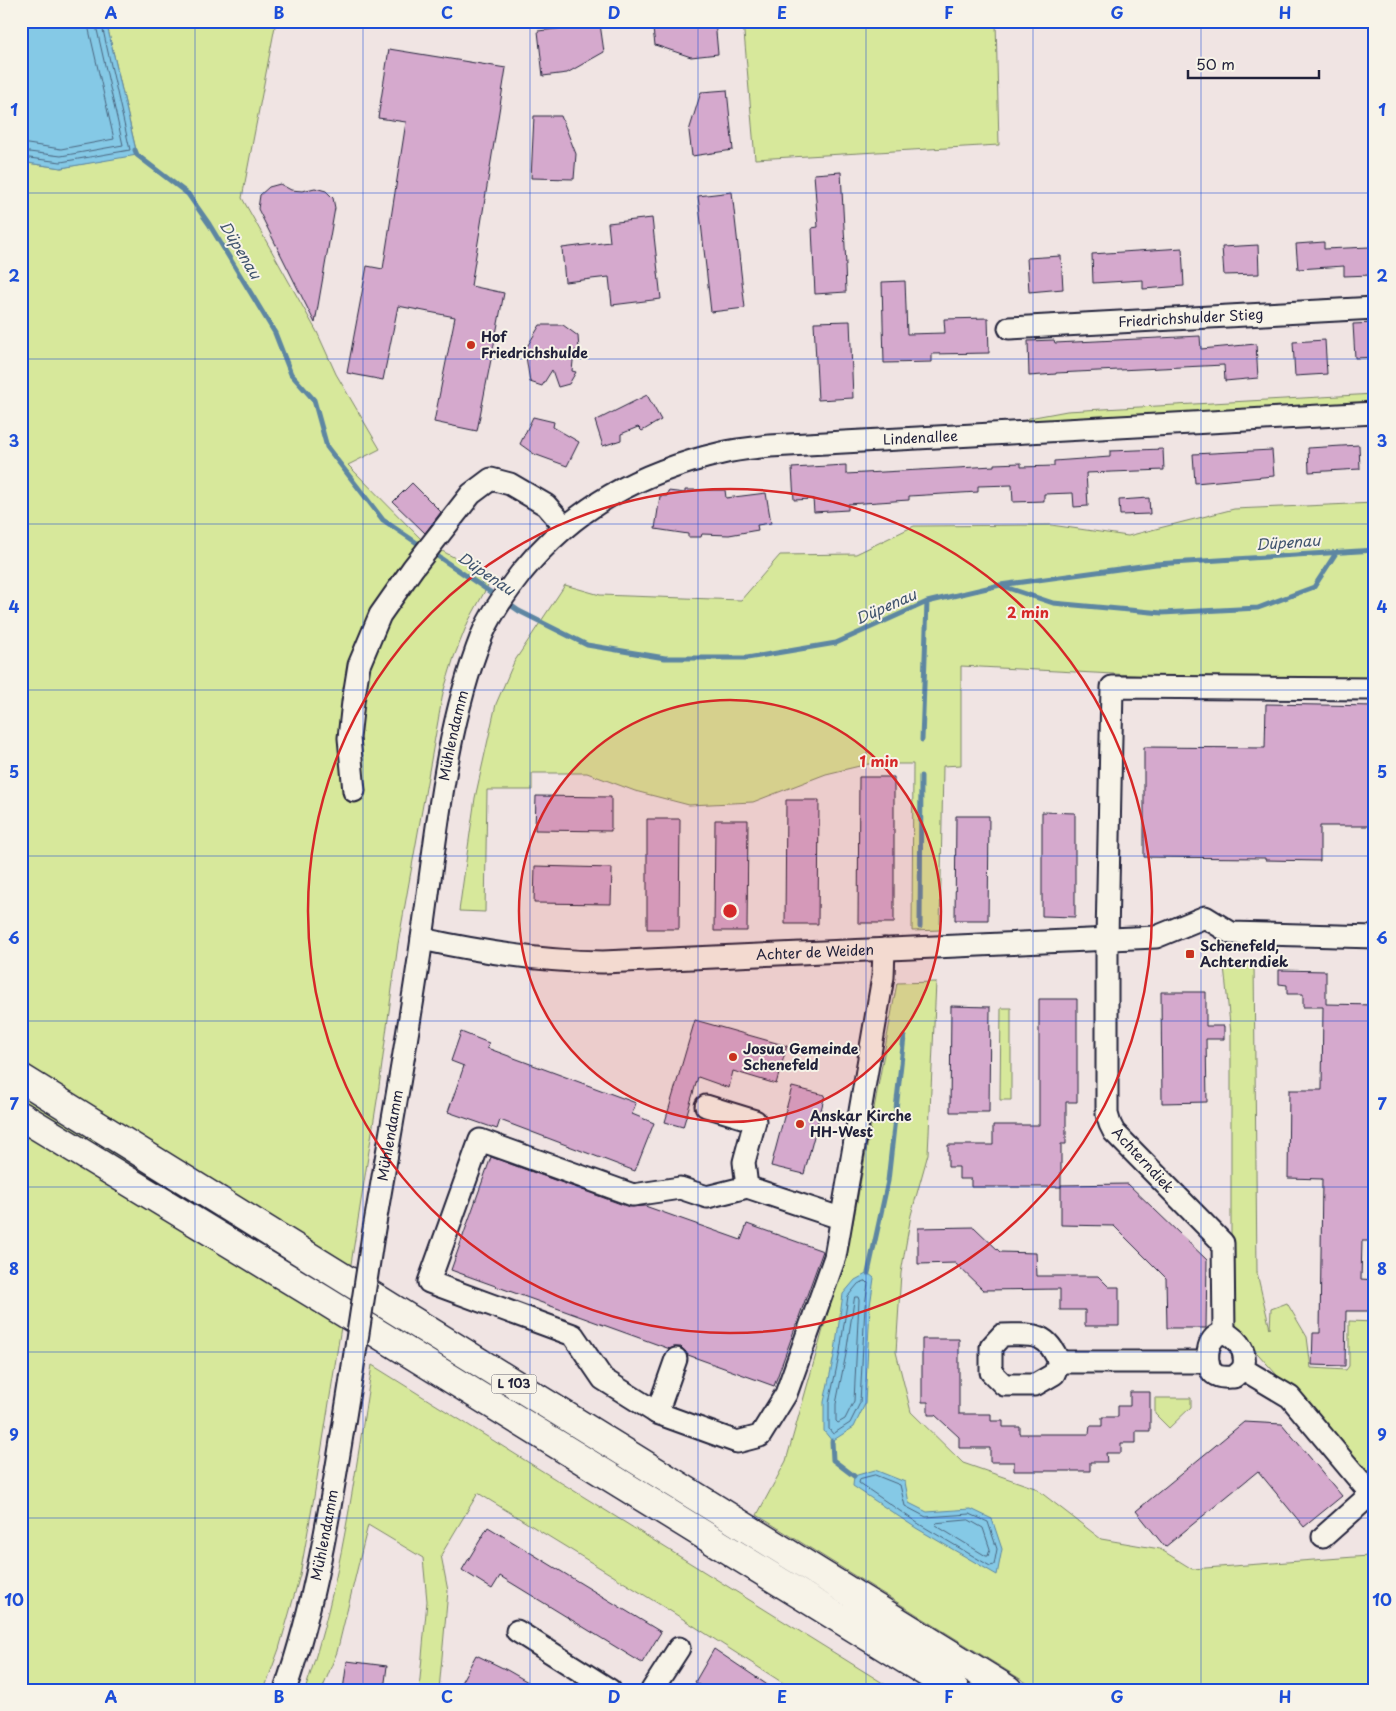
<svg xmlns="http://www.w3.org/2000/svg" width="1396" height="1711" viewBox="0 0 1396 1711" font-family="'Playpen Sans',sans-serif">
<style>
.green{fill:#d7e89b;stroke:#7c856b}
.water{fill:#85c9e6;stroke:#5d86a2}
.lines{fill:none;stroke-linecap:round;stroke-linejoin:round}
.shore{stroke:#4a657f;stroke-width:1}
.stream{stroke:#5d86a2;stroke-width:5}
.building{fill:#d5a9cd;stroke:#22223b}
.minor-casing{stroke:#22223b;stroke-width:25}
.highway-casing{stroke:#22223b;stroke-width:31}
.minor{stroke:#f7f3e8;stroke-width:21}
.highway{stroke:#f7f3e8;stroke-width:28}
.minor-bridge-casing{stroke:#22223b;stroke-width:25;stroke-linecap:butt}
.minor-bridge{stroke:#f7f3e8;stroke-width:21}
.grid{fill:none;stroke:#1d4ed8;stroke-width:1;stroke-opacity:0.55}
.ring{fill:none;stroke:#d62828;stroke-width:2.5}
.poi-dot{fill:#c8321e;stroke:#f7f3e8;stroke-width:2}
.labels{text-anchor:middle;stroke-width:4;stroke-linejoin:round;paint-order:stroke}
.shield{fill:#f7f3e8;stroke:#62616f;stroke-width:1}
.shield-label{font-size:12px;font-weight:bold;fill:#22223b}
.street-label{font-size:14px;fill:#22223b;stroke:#f7f3e8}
.poi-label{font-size:14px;font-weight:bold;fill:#22223b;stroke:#f7f3e8;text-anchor:start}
.water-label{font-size:15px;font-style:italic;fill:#40546e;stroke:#f7f3e8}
.centre{fill:#d62828;stroke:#f7f3e8;stroke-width:2.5}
.ring-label{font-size:15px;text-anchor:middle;font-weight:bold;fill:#d62828;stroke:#f7f3e8;stroke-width:4;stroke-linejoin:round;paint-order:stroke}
.neatline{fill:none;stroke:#1d4ed8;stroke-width:2}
.grid-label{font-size:16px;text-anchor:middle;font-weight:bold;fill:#1d4ed8}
</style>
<rect width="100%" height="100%" fill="#f0e4e3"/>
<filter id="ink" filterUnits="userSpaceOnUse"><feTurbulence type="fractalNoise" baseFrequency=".02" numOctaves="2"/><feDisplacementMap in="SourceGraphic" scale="10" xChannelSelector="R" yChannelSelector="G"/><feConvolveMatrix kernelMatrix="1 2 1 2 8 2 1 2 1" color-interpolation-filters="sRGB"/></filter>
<g filter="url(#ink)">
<path class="green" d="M106,21h170l-34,177 75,134 19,42 44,75 -32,16 74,75 70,38 -24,44 -14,35 -11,36 -45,251 -20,150 -64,403 -14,78 -21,74 -15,41h-243v-1528l40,6 76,-14z
M743,21h253l3,124 -244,14z
M1375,394v12l-353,19v-3l7,-4 38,-7z
M1375,503v179h-109l-305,-16v99l-18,1 -3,164 -28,1 1,-167h-45l-42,10 -73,28 -64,3 -54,-14 -48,-18h-55v17h-45l-2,122 -26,-1 16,-113 21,-94 18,-42 51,-77 35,10 141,5 39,-45 76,-1 58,-28 137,-1 77,11 106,-27z
M1254,961l3,312 13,56 1,-20 16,-6 20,34 4,31 35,2 3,-4v-45l26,1v162l-144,-160v-290l-7,-68z
M936,982l-8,172 -17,61 -10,58 -5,79 15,60 52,51 72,25 66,51 59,10 32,20 176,-13 7,-7v141h-337l-281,-175 29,-54 67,-238 44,-240z
M1001,1008h10v92h-11z
M372,1365l522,325h-100l-122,-78 -194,-119 -37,62 7,36 -9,99h-20l8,-89 -4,-43 -55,-33 -31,127 -15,38h-17c36,-105 50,-216 67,-325z
M1155,1398h36v9l-22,21 -14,-14z"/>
<path class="water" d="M21,21h85l31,134 -76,13 -40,-6z
M868,1273l6,5 -4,28 -5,98 -11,23 -22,14 -8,-10v-29l11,-51 8,-57 12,-14z
M875,1470l30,12 4,21 18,9 44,-3 21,10 10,30 -5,26 -81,-47 -63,-42 1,-10z"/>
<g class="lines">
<path class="shore" d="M21,143l40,6 53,-10 -27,-118
M21,151l40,5 62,-11 -28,-124
M21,157l40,5 69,-12 -29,-129
M866,1281l2,2 -3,23 -5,97 -10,20 -17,11 -4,-5v-26l11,-51 8,-56 10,-12z
M855,1297h3l1,3 -5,101 -9,18 -7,4 -2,-2v-17l10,-50z
M875,1475l25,10 5,21 21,11 44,-3 18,8 9,27 -3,16 -4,1 -71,-42 -60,-41 1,-4z
M969,1520l14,8 7,21 -2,7h-2l-51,-31 2,-2z"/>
<path class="stream" d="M135,150l2,5 51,39 21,30 66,109 16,41 23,26 13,47 56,73 37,25
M433,553l66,45
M1002,586l51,17 109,10 96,-5 56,-21 22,-34
M506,602l13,9 68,34 78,13h82l89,-15 91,-41 73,-17 156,-21 219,-14
M922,740l5,-138
M920,927l1,-151
M868,1273l20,-92 16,-144
M832,1441l1,19 21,16"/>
</g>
<path class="building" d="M652,21h63l3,33 -27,3 -36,-12z
M600,24l4,28 -37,21 -24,3 -5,-45z
M389,49l117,19 -35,218 33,7 -27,138 -43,-9 21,-105 -57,-11 -15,74 -36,-7 20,-107 16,3 23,-147 -28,-4z
M727,90l6,60 -41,6 -3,-25 12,-39z
M534,116h27l15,38 -2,25 -43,-1z
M841,172l5,93h-1l1,27 -31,2 -3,-66 6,-1 -4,-53z
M280,184l11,6 11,1 13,-3 11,3 7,7 2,10 -20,115 -57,-114 2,-14 9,-8z
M732,192l13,116 -34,4 -13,-116z
M652,218l9,81 -49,6 -3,-28 -44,5 -3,-34 48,-6 -2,-19z
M1324,242v7l46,-2 1,28 -27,1v-10l-46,3 -2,-25z
M1258,245l1,29 -35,1 -2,-28z
M1182,248l2,38 -41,3v-9l-50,3 -1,-29z
M1061,256l2,33 -34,3 -2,-34z
M905,281l2,53 38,-1 -1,-14 44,-1 1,35 -57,1v8l-48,1 -2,-81z
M850,321l3,77 -35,2 -4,-78z
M1375,323v34l-20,1 -2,-34z
M540,325h23l15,11 1,14 -5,1 -2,20 4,1 -7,12 -11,3 -6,-17 -10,16 -12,-4 -5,-32z
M1200,336l1,13 55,-5 2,34 -33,3 -1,-16 -168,8v1l-27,2 -1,-35 26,-1 1,3z
M1325,340l2,34 -32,2 -2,-34z
M647,395l14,25 -19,11 -4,-4 -17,7v6l-18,6 -8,-25z
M533,417l21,5 -1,5 26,15 -12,24 -33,-12 -14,-10z
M1359,445l1,24 -51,3 -1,-24z
M1163,449l1,21 -78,3 2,33 -14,1 -1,-14 -29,1v7l-31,1 -1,-17 -34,1v6l-69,4v4l-61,4v6l-34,2 -1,-13 -19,1 -2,-32 54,-3v9l148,-8v-2l27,-1v4l33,-1v-5l56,-4v-6z
M1272,450l2,26 -79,7 -2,-29z
M412,483l29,29 -16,21 -32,-31z
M685,490h40l1,8 40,-5 5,30 -14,2 1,5 -29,5 -27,-1 -1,3h-13v-3l-33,-5 5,-33h7l1,-5 17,2z
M1149,498l1,16 -30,1 -1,-15z
M1266,704l109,2v120h-55v35l-55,-1v-2l-121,-1v-110l121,1z
M859,777h35v146h-36z
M536,796l75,1v34l-76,-1z
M786,800h33l-1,124h-33z
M1042,812l33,1v104l-33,-1z
M956,816h33l-1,104h-33z
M647,819h33l-1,110h-32z
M715,820h33l-1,111h-33z
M535,866l77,2 -1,36 -77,-1z
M1279,970l47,1v33l49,1v236h-13l-1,38 14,1v31h-29l-1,55 -33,-1 1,-32h7l2,-154 -34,-1 1,-88h33l1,-83h-20v-13h-16v-9l-8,-1z
M1161,992h45v34h18v13h-18l1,63 -45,1z
M1039,999h38v103h-11v42h-5v43h-90v-8h-12v-12h-11v-22h45v-20h46z
M951,1006l39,1 -1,105h-39z
M695,1020l92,26 -11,38 -43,-13 -4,17 -31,-11 -15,50 -18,-5z
M461,1032l28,11 -2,5 149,55 -4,11 22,9 -19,48 -135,-51 -3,9 -49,-17 16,-46 -13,-5z
M792,1087l33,8 -21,79 -33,-8z
M491,1157l138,50 16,-1 96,34 6,-16 76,27 -49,135 -86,-31 -3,-4 -4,-4h-7l-4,2 -219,-79z
M1128,1184l79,76 -1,68h-39l-1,-50 -52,-52 -53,-1v-40z
M974,1227l26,25 36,1 1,23h61l11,11h10v39h-34v-16h-25v-21l-77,1 -28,-27 -37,1v-36z
M922,1339h37v75h32v7h12v6h17v7h69l1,-8h12v-9h16v-11h12v-14h20v39h-14v12h-15v10h-15l1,9h-17v9h-76v-9h-24v-14h-31v-11l-24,-22h-7v-13h-6z
M1244,1422l38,2 60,72 -38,31 -46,-56 -93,76 -29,-36z
M488,1527l173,105 -19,31 -142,-87 -8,13 -30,-19z
M714,1649l61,41h-69l-11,-8z
M476,1655l31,15 35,20h-85z
M347,1661l40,5 -3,24h-41z"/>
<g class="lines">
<g class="minor-casing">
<g id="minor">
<path id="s1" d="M1009,328l366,-20"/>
<path d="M354,791l-5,-53 4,-36 6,-37 21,-50 33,-47 58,-74 20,-15 19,5 36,21 19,22"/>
<path id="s2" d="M422,939c60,13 120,23 181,23l553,-25 49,-20 26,16 144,4"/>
<path d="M706,1106l49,15 -11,41 3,25"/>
<path d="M840,1218l-93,-31 -40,10 -27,-9 -47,7 -153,-55 -51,142 144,53 30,44 54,34 80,29 23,-6 26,-42 49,-137 48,-280 1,-28"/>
<path id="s3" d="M373,1235c17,-101 36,-202 50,-304 14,-99 22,-202 59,-296 8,-19 26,-45 39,-62 53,-66 119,-101 201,-120 16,-4 32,-5 48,-7l605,-33"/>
<path d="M1224,1332l-1,-89 -109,-111 -4,-8 -3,-10v-175l5,-252 263,2"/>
<path d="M1224,1332c15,8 24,21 19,37l47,28 81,97 -48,43"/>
<path d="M1224,1332c-3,2 -8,3 -10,6 -9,9 -9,34 4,38 5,2 11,1 16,1l9,-8"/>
<path d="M1002,1335c29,0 44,-5 57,27l-5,12 -19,11h-31l-13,-13v-25z"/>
<path d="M1059,1362h149"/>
<path d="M657,1413l19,-54"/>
<path d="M517,1631l93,59"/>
<path id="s4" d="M285,1690c35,-101 49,-207 66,-311"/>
<path d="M652,1690l27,-42"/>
</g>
</g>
<g class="highway-casing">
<path id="highway" d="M21,1078l987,612
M21,1116l301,183 633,391"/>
</g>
<use href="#minor" class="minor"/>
<use href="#highway" class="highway"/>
<g class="minor-bridge-casing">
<path id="minor-bridge" d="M351,1379l22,-144"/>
</g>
<use href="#minor-bridge" class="minor-bridge"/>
</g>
</g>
<path class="grid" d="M195,21v1669M363,21v1669M530,21v1669M698,21v1669M866,21v1669M1033,21v1669M1201,21v1669M21,193h1354M21,359h1354M21,524h1354M21,690h1354M21,856h1354M21,1021h1354M21,1187h1354M21,1352h1354M21,1518h1354"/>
<circle cx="730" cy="911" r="211" fill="#d62828" fill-opacity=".12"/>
<g class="ring">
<circle cx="730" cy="911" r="211"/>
<circle cx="730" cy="911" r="422"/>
</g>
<g class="poi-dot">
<circle cx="471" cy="345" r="5"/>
<rect x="1185" y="949" width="10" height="10" rx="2.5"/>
<circle cx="733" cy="1057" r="5"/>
<circle cx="800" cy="1124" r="5"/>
</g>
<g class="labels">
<rect class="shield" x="491.5" y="1374.5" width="45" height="19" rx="4"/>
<g class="shield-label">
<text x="514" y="1388">L 103</text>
</g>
<g class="street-label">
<text dy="5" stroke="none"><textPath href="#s1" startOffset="182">Friedrichshulder Stieg</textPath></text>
<text dy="5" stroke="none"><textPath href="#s3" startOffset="1122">Lindenallee</textPath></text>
<text dy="5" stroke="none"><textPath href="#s3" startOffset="506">Mühlendamm</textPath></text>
<text dy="5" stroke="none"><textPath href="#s2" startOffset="395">Achter de Weiden</textPath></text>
<text dy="5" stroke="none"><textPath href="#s3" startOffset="101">Mühlendamm</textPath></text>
<text transform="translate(1143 1160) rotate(47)" y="5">Achterndiek</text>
<text dy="5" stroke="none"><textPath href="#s4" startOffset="160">Mühlendamm</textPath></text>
</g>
<g class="poi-label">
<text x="481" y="342">Hof<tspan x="481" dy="16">Friedrichshulde</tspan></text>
<text x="1200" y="951">Schenefeld,<tspan x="1200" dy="16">Achterndiek</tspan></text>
<text x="743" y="1054">Josua Gemeinde<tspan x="743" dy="16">Schenefeld</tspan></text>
<text x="810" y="1121">Anskar Kirche<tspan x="810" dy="16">HH-West</tspan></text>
</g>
<g class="water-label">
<text transform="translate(240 250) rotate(59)" y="5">Düpenau</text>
<text transform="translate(1288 543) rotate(-4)" y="5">Düpenau</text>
<text transform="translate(486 574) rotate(34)" y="5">Düpenau</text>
<text transform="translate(886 607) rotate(-24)" y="5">Düpenau</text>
</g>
</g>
<circle cx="730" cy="911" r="8" class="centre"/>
<g class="ring-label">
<text x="1028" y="618">2 min</text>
<text x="879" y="767">1 min</text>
</g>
<rect width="1396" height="1711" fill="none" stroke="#f7f3e8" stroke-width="55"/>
<path d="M1188 70v8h131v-8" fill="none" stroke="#22223b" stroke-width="2.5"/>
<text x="1196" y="70" font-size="15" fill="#22223b" stroke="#f7f3e8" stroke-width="4" paint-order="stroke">50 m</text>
<rect x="28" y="28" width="1340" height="1656" class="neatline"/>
<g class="grid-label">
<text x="111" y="19">A</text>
<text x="279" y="19">B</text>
<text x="447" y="19">C</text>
<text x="614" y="19">D</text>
<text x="782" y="19">E</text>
<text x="949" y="19">F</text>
<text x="1117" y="19">G</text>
<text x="1285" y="19">H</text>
<text x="14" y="116">1</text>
<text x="1382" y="116">1</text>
<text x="14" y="282">2</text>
<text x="1382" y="282">2</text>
<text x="14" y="447">3</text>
<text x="1382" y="447">3</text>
<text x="14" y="613">4</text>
<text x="1382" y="613">4</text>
<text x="14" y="778">5</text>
<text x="1382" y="778">5</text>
<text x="14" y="944">6</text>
<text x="1382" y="944">6</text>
<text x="14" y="1110">7</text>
<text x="1382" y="1110">7</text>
<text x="14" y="1275">8</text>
<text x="1382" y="1275">8</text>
<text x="14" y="1441">9</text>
<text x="1382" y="1441">9</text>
<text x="14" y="1606">10</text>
<text x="1382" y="1606">10</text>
<text x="111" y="1703">A</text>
<text x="279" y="1703">B</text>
<text x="447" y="1703">C</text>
<text x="614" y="1703">D</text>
<text x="782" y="1703">E</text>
<text x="949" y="1703">F</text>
<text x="1117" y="1703">G</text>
<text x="1285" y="1703">H</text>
</g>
</svg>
